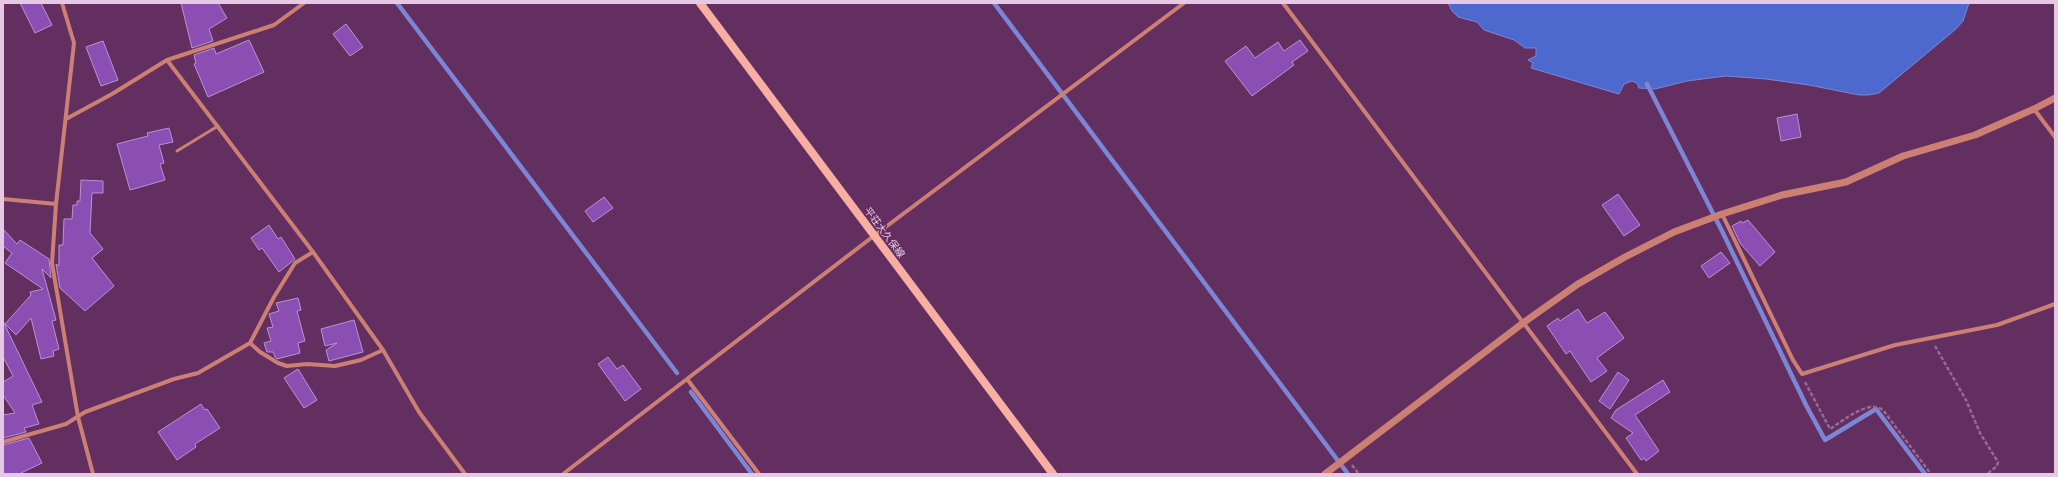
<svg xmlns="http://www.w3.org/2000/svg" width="2058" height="477" viewBox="0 0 2058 477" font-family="'PT Serif','Noto Sans JP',serif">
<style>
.water{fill:#4e69ce;stroke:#7c86d5}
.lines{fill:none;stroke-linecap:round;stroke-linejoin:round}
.stream{stroke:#7c86d5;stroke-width:4.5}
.building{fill:#8b4fb3;stroke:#b893d5}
.path{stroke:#966a93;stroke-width:2.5;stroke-dasharray:4 2;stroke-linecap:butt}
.service{stroke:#cc7f73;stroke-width:3}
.minor{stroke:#cc7f73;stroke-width:4}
.tertiary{stroke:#cc7f73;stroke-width:7}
.secondary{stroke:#f8aea2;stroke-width:8}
.labels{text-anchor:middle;stroke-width:3;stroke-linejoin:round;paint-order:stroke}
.street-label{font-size:10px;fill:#e7c8e4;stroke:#632e60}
</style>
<rect width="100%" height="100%" fill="#632e60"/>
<path class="water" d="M1448,3h521l-6,18 -7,8 -77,64 -10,2h-10l-50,-10 -43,-6 -40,-3 -39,5 -32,8 -16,-1 -2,-5 -5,-2 -8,3 -5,10 -88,-26 2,-5 -5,-3 8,-4v-8h-11l-11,-8 -30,-10 -7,-8 -19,-5 -6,-6z"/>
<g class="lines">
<path class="stream" d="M397,3l280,370
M994,3l354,471
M1647,84l76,149 83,172 19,35 51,-31 49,65
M691,392l61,82"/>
</g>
<path class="building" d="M20,3h21l11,22 -17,8z
M181,3h37l9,15 -18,11 4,12 -21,7z
M346,24l17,23 -13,9 -17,-22z
M249,40l15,32 -56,25 -14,-33 2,-1 -2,-8 20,-7 2,6z
M1300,40l8,11 -16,11 2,3 -42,31 -27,-35 21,-15 9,12 23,-16 6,9z
M103,41l15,39 -17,6 -15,-39z
M1797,114l4,23 -20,4 -4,-23z
M169,128l4,14 -14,3 5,18 -4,1 5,16 -35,10 -13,-46 31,-8 -1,-3z
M81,180l22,1v12h-11l-2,40 13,16 -11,9 22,28 -29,25 -25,-23 -4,-24 3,2v-21h4l1,-26h8l1,-14h4v-4h3z
M1618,194l22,31 -16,11 -22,-31z
M604,197l9,11 -20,14 -8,-11z
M1748,220l27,32 -15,14 -20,-23 -8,-17 9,-5 1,2z
M269,225l9,14 3,-2 14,22 -16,13 -17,-24 -3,2 -8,-12z
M3,229l14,15 3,-4 29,19 2,19 -9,-9 14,51 -4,1 7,28 -6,2 1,5 -13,3 -10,-41 -15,17 -11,-11 26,-29 -1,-3 13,-3 -38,-26 7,-10 -9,-7z
M1721,252l9,11 -21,15 -8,-12z
M298,298l3,12 -4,1 8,30 -7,2 2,10 -23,6 -2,-2 -2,-5h-6l-3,-9 7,-2 -4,-13 6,-1 -4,-13 10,-3 -3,-8z
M1578,309l9,14 18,-11 19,26 -27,20 10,13 -16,11 -21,-31 -4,3 -19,-28 11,-8 2,3z
M354,320l9,32 -34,9 -3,-11 11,-7 -12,3 -4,-17z
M3,321l39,81 -10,3 7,19 -15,4 2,4 -23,6v-23l12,-2 -12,-18v-13l10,-6 -10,-19z
M608,357l9,12 6,-4 18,24 -16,12 -27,-37z
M298,369l19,31 -13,8 -20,-30z
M1618,372l11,8 -19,29 -11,-8z
M1663,380l7,12 -35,23 24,36 -13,10 -2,-3 -3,2 -15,-22 7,-5 -22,-15 5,-8z
M201,404l4,6 2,-1 13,19 -25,16 1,3 -19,13 -19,-28z
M29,438l13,25 -23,11h-16v-29z"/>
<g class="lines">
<path class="path" d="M1935,346l31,54 14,33 18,29 -1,4 -10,8
M1805,382l25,47c13,-8 38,-30 53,-19l48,64
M1352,465l7,9"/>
<path class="service" d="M177,151l41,-25"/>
<path class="minor" d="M62,3l12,40 -18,161 -4,59 26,154 15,57
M1283,3l354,471
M167,60l146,192 70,98 36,62 46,62
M2034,109l21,28
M66,119l46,-25 55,-34 107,-35 30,-22
M3,199l53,5
M1722,214l71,146 9,14 93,-29 102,-20 58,-21
M250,343l10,9 18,11 9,3 20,-2 28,2 26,-6 22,-10
M687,379l72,95
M3,442l63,-18 19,-12 89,-33 24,-6 52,-30 24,-46 21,-34 18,-11
M563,474l312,-239 309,-232"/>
<path class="tertiary" d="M1325,474l198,-151 55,-39 47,-27 49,-25 48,-18 60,-19 64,-13 57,-26 72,-21 59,-26 21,-11"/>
<path class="secondary" d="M700,3l353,471"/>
</g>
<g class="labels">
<g class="street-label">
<text transform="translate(885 232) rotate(53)" y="4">平荘大久保線</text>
</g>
</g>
<rect width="2058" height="477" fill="none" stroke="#e7c8e4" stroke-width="8"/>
</svg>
